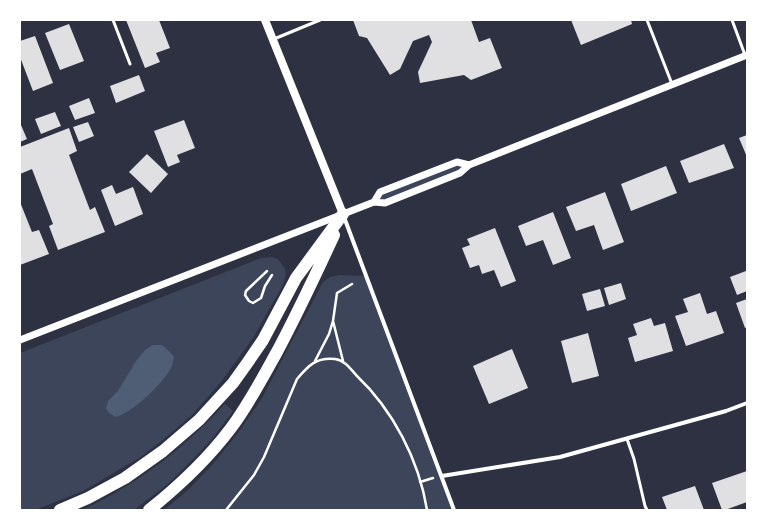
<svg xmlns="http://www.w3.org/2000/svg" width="767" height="530" viewBox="0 0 767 530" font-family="Overpass,sans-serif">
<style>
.green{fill:#3c4559}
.water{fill:#4f5d75}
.building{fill:#e0e0e3}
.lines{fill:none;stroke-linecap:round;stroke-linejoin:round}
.path{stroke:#fff;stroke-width:2.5}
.service{stroke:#fff;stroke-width:3}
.minor{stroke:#fff;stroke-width:4}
.tertiary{stroke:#fff;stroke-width:7}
.secondary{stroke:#fff;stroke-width:8}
.motorway{stroke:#fff;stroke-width:12}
</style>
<rect width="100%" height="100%" fill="#2d3142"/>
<path class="green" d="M457,162l12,3 -9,8 -75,30 -11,-1 6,-10z
M271,257l7,2 7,10 1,5 -3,11 -30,53 -32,44 -29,33 -28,24 -25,19 -56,33 -48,19h-15v-157l241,-95z
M340,275l25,1 89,234h-290l24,-20 25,-26 25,-31 24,-35 61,-116 7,-5z
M225,404l8,7 -20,27 -18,19 -26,26 -35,27h-52c56,-26 101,-61 143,-106z"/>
<path class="water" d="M153,345h9l7,6 5,6c-1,3 -1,7 -2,9 -8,17 -39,46 -56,51l-7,-4 -3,-5 2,-7 10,-10 18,-30 9,-11z"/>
<path class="building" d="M126,20h33l11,28 -14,5 4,9 -15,6z
M353,20h118l8,22 11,-4 12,30 -31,12 -7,-5 -44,8 -2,-11 14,-30 -3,-7 -16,6 -13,28 -10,6 -23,-37 -8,-2z
M571,20h60l1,4 -51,21z
M69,24l15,37 -24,9 -15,-37z
M35,36l18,47 -20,8 -13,-34v-16z
M139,75l6,16 -29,12 -6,-17z
M89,98l6,15 -20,7 -6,-14z
M55,112l6,14 -20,8 -6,-15z
M184,120l11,28 -18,7 3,7 -12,5 -14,-36z
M88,122l6,14 -15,6 -6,-15z
M20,125h1l6,14 -7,3z
M69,128l8,23 -8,4 21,55 5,-3 10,25 -47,18 -9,-24 4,-2 -21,-55 -12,5v-27z
M747,135v22l-8,-19z
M724,144l10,24 -45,15 -9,-22z
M147,154l21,20 -17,19 -22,-21z
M666,166l11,27 -46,18 -10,-27z
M112,185l4,9 17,-7 10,27 -28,12 -14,-36z
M605,192l19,50 -21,8 -9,-25 -18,6 -10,-24z
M20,202l12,30 7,-2 10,24 -29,11z
M553,212l18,46 -18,7 -10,-25 -17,6 -8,-20z
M495,228l21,53 -15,6 -7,-17 -12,4 -3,-9 -9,3 -8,-20 8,-3 -3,-6z
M746,271l1,20 -10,4 -7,-18z
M621,283l5,16 -17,6 -5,-17z
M600,289l5,17 -18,5 -5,-17z
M700,293l7,21 9,-3 8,22 -38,13 -11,-30 13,-4 -5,-13z
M747,299v28l-2,1 -9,-25z
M651,318l3,8 11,-3 8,28 -38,11 -7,-24 9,-3 -4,-11z
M588,333l11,43 -27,7 -11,-42z
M512,349l16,39 -39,16 -16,-38z
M747,471v31l-22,8h-3l-10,-27z
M695,486l9,24h-37l-5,-13z"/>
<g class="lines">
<path class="path" d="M267,271l-21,20 -1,4 4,6 4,2 8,-5 4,-12 7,-11
M333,321l10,40
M315,361l14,-27 4,-13 4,-28 15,-9
M420,482l13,-4
M226,510l28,-35 10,-18 33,-78c11,-13 19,-22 38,-20 9,1 15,9 21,16 37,35 63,85 71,135"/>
<path class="service" d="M113,20l17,44
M647,20l25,64
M732,20l13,35
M274,39l46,-19
M627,439l7,20 11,47 2,4"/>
<path class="minor" d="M344,217l110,293
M442,476l118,-19 166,-46 21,-8"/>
<path class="tertiary" d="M374,202l6,-10 77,-30 12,3
M20,340l354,-138 11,1 75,-30 9,-8 278,-110"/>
<path class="secondary" d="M265,20l78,194"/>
<path class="motorway" d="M60,510l28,-12 37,-20 38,-27 36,-31 34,-37 15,-21 15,-22 33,-62 47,-64
M149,510c30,-24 58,-50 82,-82 18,-24 32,-51 47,-78 20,-38 38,-76 56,-115"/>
</g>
<rect width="767" height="530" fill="none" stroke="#ffffff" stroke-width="42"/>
</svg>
